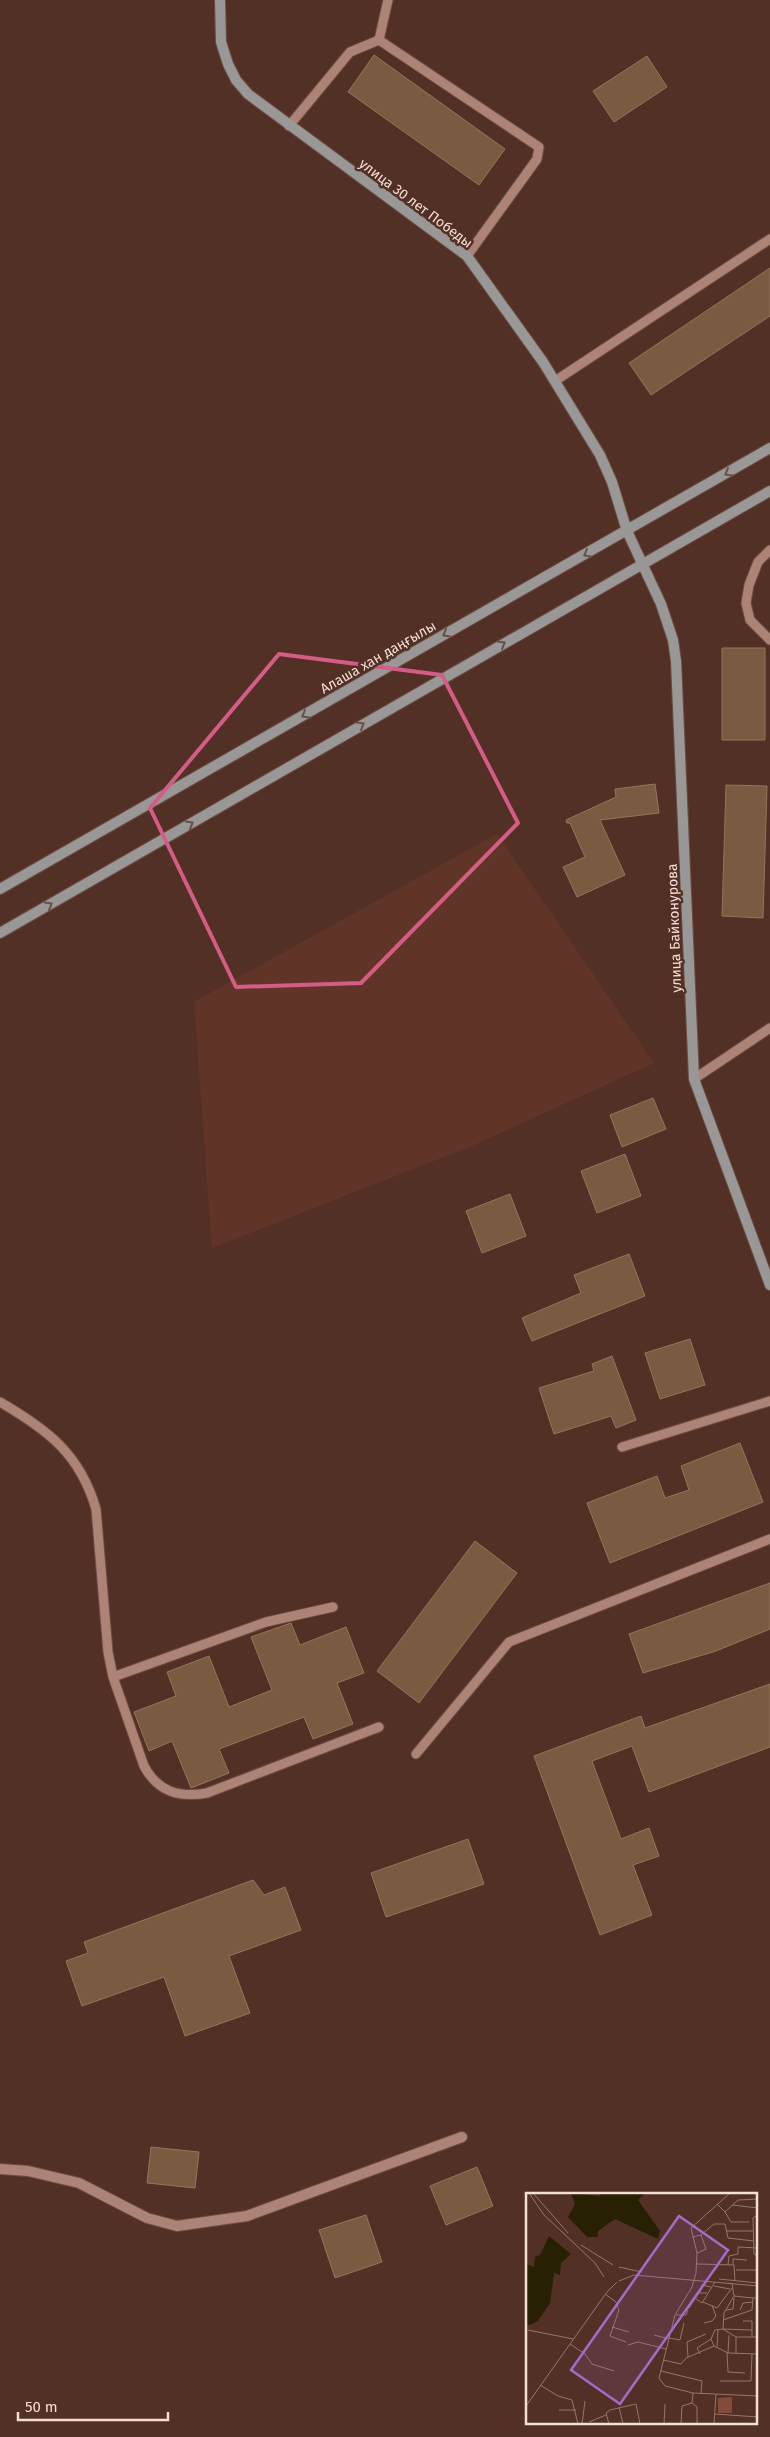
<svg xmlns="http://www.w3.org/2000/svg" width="770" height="2437" viewBox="0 0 770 2437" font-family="'Fira Sans',sans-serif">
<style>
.built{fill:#603528}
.building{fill:#7b5a42;stroke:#97755c}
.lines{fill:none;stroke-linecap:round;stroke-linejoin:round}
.lane-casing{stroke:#6c4e46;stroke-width:11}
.street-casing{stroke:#6c4e46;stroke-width:12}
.secondary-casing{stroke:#6c4e46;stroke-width:12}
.lane{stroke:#ad8376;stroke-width:9}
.street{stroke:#ad8376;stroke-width:10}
.secondary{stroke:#999896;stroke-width:10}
.oneway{stroke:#684f47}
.marked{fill:none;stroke:#d45d87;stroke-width:4;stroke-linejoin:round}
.labels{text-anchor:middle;stroke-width:5;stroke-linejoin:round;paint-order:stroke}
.street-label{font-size:14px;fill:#f6ded8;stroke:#533025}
.inset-road{fill:none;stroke:#94766d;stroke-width:1}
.view{fill:#a66ac8;fill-opacity:0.15;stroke:#a66ac8;stroke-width:2.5}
.inset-edge{fill:none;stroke:#f6ded8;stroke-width:2.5}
</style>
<rect width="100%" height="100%" fill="#533025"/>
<path class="built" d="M497,834l157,229 -182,83 -260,102 -18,-246z"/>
<path class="building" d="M374,55l131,94 -26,36 -131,-93z
M647,56l20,31 -53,35 -21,-31z
M770,268v48l-119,79 -22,-32z
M722,648h43v92h-43z
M655,784l4,29 -59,7 25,55 -48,22 -14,-30 22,-10 -15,-34h-3l-1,-3 50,-23 -1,-8z
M726,785l41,1 -4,132 -41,-2z
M653,1098l13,31 -44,18 -12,-32z
M625,1154l16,42 -44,17 -16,-42z
M510,1194l16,42 -44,17 -16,-42z
M629,1254l16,42 -113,45 -10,-23 59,-25 -7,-18z
M690,1339l15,46 -45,14 -15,-46z
M612,1356l24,64 -20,8 -5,-12 -57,18 -15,-46 55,-17 -2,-7z
M740,1443l23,59 -153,61 -23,-60 70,-27 8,22 24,-8 -8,-24z
M475,1541l42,32 -98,130 -42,-32z
M770,1583v46l-54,22 -73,22 -14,-39z
M291,1623l9,22 46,-18 18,46 -27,10 16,41 -40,15 -9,-22 -85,32 10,24 -38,15 -19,-47 -23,10 -15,-39 42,-16 -9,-24 42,-16 20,51 43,-17 -21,-53z
M770,1684v63l-121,45 -17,-46 -40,15 29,78 28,-11 10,28 -26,9 19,50 -52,20 -66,-179 107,-40 4,12z
M468,1839l16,45 -98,33 -15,-44z
M253,1880l11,15 21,-8 16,43 -72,26 21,57 -65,23 -21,-59 -82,29 -16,-45 22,-8 -4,-11z
M151,2147l48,5 -4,36 -48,-5z
M477,2167l16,39 -47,19 -16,-39z
M366,2215l16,47 -47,16 -16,-48z"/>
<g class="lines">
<g class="lane-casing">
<path id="lane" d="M379,40l9,-40
M289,126l61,-74 29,-12 160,107 -2,12 -70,97
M555,381l215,-142
M770,550l-12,12 -9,23 -3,18 4,17 20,20
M694,1079l76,-51
M0,1402c48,28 80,52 96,107l12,143 5,25 31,89c14,26 35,32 63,27l172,-66
M622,1447l148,-46
M113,1677l153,-55 67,-15
M416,1754l93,-112 261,-103"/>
</g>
<g class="street-casing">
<path id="street" d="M0,2169l28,2 51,12 68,35 30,8 70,-10 215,-79"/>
</g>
<g class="secondary-casing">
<path id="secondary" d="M220,0l1,42 7,22 8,16 12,14 219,162 76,106 57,93 12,27 15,49 34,73 12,36 3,21 18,418 76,206
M0,889l770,-441
M0,933l770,-442"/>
</g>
<use href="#lane" class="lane"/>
<use href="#street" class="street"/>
<use href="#secondary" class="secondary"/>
</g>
<defs><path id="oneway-chevron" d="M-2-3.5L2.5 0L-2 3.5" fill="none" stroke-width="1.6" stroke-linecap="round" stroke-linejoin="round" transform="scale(1.25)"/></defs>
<g class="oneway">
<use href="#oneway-chevron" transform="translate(728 473) rotate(150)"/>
<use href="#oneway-chevron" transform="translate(587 554) rotate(150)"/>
<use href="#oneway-chevron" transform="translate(446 634) rotate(150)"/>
<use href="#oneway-chevron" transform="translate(502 644) rotate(-30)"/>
<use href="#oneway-chevron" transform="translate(305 715) rotate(150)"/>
<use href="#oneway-chevron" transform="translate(361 725) rotate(-30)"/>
<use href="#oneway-chevron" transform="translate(190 824) rotate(-30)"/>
<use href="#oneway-chevron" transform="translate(49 905) rotate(-30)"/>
</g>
<path class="marked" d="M279,654l163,21 76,148 -157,160 -125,4 -86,-179z"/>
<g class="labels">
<g class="street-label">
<text transform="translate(416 203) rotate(37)" y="5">улица 30 лет Победы</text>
<text transform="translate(378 657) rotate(-30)" y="5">Алаша хан даңғылы</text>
<text transform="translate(674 928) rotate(-92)" y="5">улица Байконурова</text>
</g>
</g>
<g transform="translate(526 2193)">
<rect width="231" height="231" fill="#533025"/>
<path d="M206,204v16h-14v-15z" fill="#854a39"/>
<path d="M45,0l28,3 4,-3h42l-7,7 22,31 -2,8 -43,-20 -17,12v6h-11l-19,-20 7,-13zM23,43l22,18 -10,9 -1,12 -6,-2 -4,30 -12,18 -8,4 -4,-1v-60l8,3 1,-10 5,-2z" fill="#272003"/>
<path class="inset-road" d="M3,0l15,22 51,48 9,14M7,0l35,40M204,0l-39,35 6,25 -1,20 -4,14 -17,28 -16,63 6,8 28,7 65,3M191,11l8,8 13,-12 20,-1M206,12l26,3M199,19l6,10h18M232,22l-5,3 1,36 4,2M200,38h27M175,42l13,-11h11l3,14 26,3M166,44l9,-2 5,14 -9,4M55,52l32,20M171,71l37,1 1,16M202,72l1,-9 9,-2v-7l20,1M207,72v-6l14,1M93,74l23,5M210,77h22M193,86l39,4M93,88l15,-6 124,11M206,90l2,13 -10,17 -1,16 -8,1 -4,9 3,7 14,7 30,1M188,93l16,3M174,99l2,-7 9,2M79,101l11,8 3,8 -9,26 16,6M208,103l19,2M169,105l7,5 13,-21M177,109l14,6 15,-20M163,115l10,-15h8M200,117l7,-1 1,-11M214,117l3,-7 10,-1M150,122h10l2,-5M197,127l29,-10 1,-12h5M217,128h9v9M178,130l8,-2 4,-5 -4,-11M86,134l17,5M2,137l45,9M128,142l15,4M210,144l-13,-8 29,1v7M143,145l11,2 4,-17M44,151l15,10 7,10 22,7M102,152l10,-3 28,7M191,155l1,-18M201,159l1,20 17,1M202,160l1,-18M174,161l-3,-6 14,-9M210,161v-17h22M162,164l-1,-15 19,-8M137,167l18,4 5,-6 28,-12M135,178l41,10 -1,13M194,188h31l1,-27M14,192l18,11 14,4 6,24M166,210l5,4v17M0,213l81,-114 10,-10M93,214l4,17M33,217h17M189,221l43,3M63,229l17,-7M56,231l3,-23M83,231l-3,-11 4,-3 26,-6 4,20M138,231l1,-20M155,231l1,-18 10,-3 1,-10M188,231l2,-30"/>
<path class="view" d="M153,23l49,34 -108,154 -49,-34z"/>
<rect width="231" height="231" class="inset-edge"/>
</g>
<path d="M18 2412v8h150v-8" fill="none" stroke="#f6ded8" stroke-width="2.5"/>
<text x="25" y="2412" font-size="15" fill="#f6ded8" stroke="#533025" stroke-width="4" paint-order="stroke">50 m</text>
</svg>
